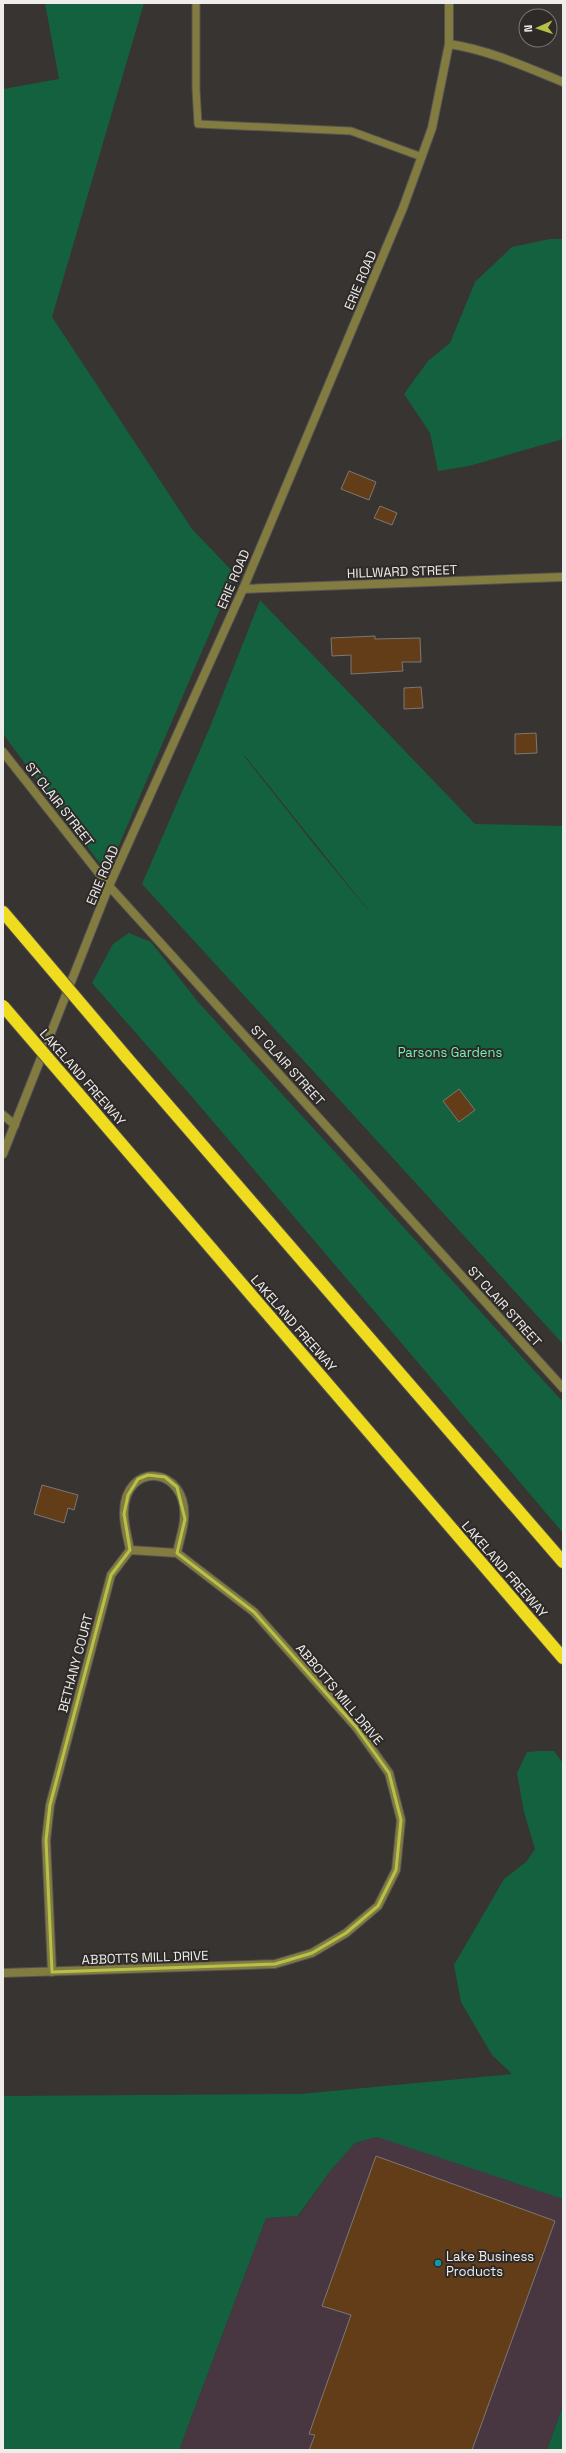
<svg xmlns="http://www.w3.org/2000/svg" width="566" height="2453" viewBox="0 0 566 2453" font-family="'Space Grotesk',sans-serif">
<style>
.industrial{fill:#483640}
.green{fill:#14613f;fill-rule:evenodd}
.building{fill:#623d18;stroke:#7b7875}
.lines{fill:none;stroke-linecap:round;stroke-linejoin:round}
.service-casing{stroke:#545250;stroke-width:9}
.minor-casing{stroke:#545250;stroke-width:10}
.tertiary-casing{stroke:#545250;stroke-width:10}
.motorway-casing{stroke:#545250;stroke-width:14}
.service{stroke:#837c40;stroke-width:7}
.minor{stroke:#837c40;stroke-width:8}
.tertiary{stroke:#837c40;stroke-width:8}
.motorway{stroke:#f0dc1e;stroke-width:12}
.motorway-bridge-casing{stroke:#545250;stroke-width:14;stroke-linecap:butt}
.motorway-bridge{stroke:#f0dc1e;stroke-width:12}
.marked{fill:none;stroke:#b7c148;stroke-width:3;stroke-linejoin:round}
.culture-dot{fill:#0f9aa8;stroke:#2d2a28;stroke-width:1.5}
.labels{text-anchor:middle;stroke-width:4;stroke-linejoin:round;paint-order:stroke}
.street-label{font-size:13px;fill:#efedec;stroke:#2d2a28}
.park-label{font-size:13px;fill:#70f4b1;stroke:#2d2a28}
.poi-label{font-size:13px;fill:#efedec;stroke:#2d2a28;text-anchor:start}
</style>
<rect width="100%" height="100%" fill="#373432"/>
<path class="industrial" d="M377,2137l186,62v207l-16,44h-368l87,-232 33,-2 32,-46 24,-27z"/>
<path class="green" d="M45,3h99l-92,314 140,212 43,45 -128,299 -104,-139v-645l56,-10z
M550,239h13v200l-94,27 -31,5 -8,-38 -26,-39 24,-33 22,-18 25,-61 37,-35z
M260,600l215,224 88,2v518l-421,-460 68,-157zM244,756h1l133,166 -58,-70z
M129,933l22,9 47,60 365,400v131l-370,-435 -101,-115 21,-39z
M539,1751h15l9,12v436l-186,-62 -22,6 -24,27 -33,46 -32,2 -87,232h-176v-354l297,-2 212,-20 -20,-19 -31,-53 -7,-37 50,-86 22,-17 9,-13 -11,-37 -7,-39 10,-21z
M563,2406v44h-16z"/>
<path class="building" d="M349,471l27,11 -7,18 -28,-11z
M380,506l17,7 -5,12 -18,-7z
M375,636v3l45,-1 1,24h-19l1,9 -52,3v-19l-19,1 -1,-18z
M421,687l2,21 -19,1v-21z
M536,733l1,20 -22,1v-20z
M459,1089l16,21 -16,12 -16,-21z
M42,1485l36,10 -4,15 -6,-2 -4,15 -30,-9z
M376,2156l179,65 -83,229h-163l6,-15 -6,-1 42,-119 -29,-9z"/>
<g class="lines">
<g class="service-casing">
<path id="service" d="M196,3v86l2,35 153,7 71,26"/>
</g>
<g class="minor-casing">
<path id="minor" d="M449,44c40,6 77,23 114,38
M243,589l320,-12
M3,752l106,134
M3,1115l12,10
M52,1972l-6,-132 4,-35 61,-230 19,-25c-2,-11 -6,-24 -6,-36 -1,-54 65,-49 60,6 -1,11 -5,22 -7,33
M3,1973l272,-9 37,-11 34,-20 32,-27 18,-36 5,-50 -12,-47 -33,-46 -102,-115 -77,-59 -47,-3"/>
</g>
<g class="tertiary-casing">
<path id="tertiary" d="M109,886l454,502
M3,1154l106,-268 134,-297 160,-381 29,-80 17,-84v-41"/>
</g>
<g class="motorway-casing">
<path id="motorway" d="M3,912l23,27
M127,1058l436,504
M77,1092l486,566"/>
</g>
<use href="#service" class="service"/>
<use href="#minor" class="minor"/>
<use href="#tertiary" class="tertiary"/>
<use href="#motorway" class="motorway"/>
<g class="motorway-bridge-casing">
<path id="motorway-bridge" d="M26,939l101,119
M3,1006l74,86"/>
</g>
<use href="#motorway-bridge" class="motorway-bridge"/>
</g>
<path class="marked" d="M148,1475l17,2 12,10 8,32 -8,34 77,59 102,115 33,46 12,47 -5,50 -18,36 -32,27 -34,20 -37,11 -223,8 -6,-132 4,-35 61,-230 19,-25 -6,-36 4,-19 10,-16z"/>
<circle class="culture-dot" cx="438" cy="2263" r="4"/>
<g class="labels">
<g class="street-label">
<text transform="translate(360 280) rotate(-67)" y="5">ERIE ROAD</text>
<text transform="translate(402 571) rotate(-2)" y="5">HILLWARD STREET</text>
<text transform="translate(233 579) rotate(-67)" y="5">ERIE ROAD</text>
<text transform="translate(60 804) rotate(52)" y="5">ST CLAIR STREET</text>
<text transform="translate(102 875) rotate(-67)" y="5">ERIE ROAD</text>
<text transform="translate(288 1065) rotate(48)" y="5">ST CLAIR STREET</text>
<text transform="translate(83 1077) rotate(49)" y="5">LAKELAND FREEWAY</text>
<text transform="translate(505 1306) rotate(48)" y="5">ST CLAIR STREET</text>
<text transform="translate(294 1323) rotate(49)" y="5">LAKELAND FREEWAY</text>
<text transform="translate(505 1569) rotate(49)" y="5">LAKELAND FREEWAY</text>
<text transform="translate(75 1663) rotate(-75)" y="5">BETHANY COURT</text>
<text transform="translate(340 1694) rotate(50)" y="5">ABBOTTS MILL DRIVE</text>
<text transform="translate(145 1957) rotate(-2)" y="5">ABBOTTS MILL DRIVE</text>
</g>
<g class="park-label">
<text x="450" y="1057">Parsons Gardens</text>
</g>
<g class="poi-label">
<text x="446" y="2261">Lake Business<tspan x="446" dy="15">Products</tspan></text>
</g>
</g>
<rect width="566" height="2453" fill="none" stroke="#efedec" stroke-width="8"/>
<g transform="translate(538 28) rotate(267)"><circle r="19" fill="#2d2a28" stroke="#7b7876"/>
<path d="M0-3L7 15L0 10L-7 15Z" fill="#b7c148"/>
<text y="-6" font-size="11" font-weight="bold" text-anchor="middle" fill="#efedec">N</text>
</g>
</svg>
